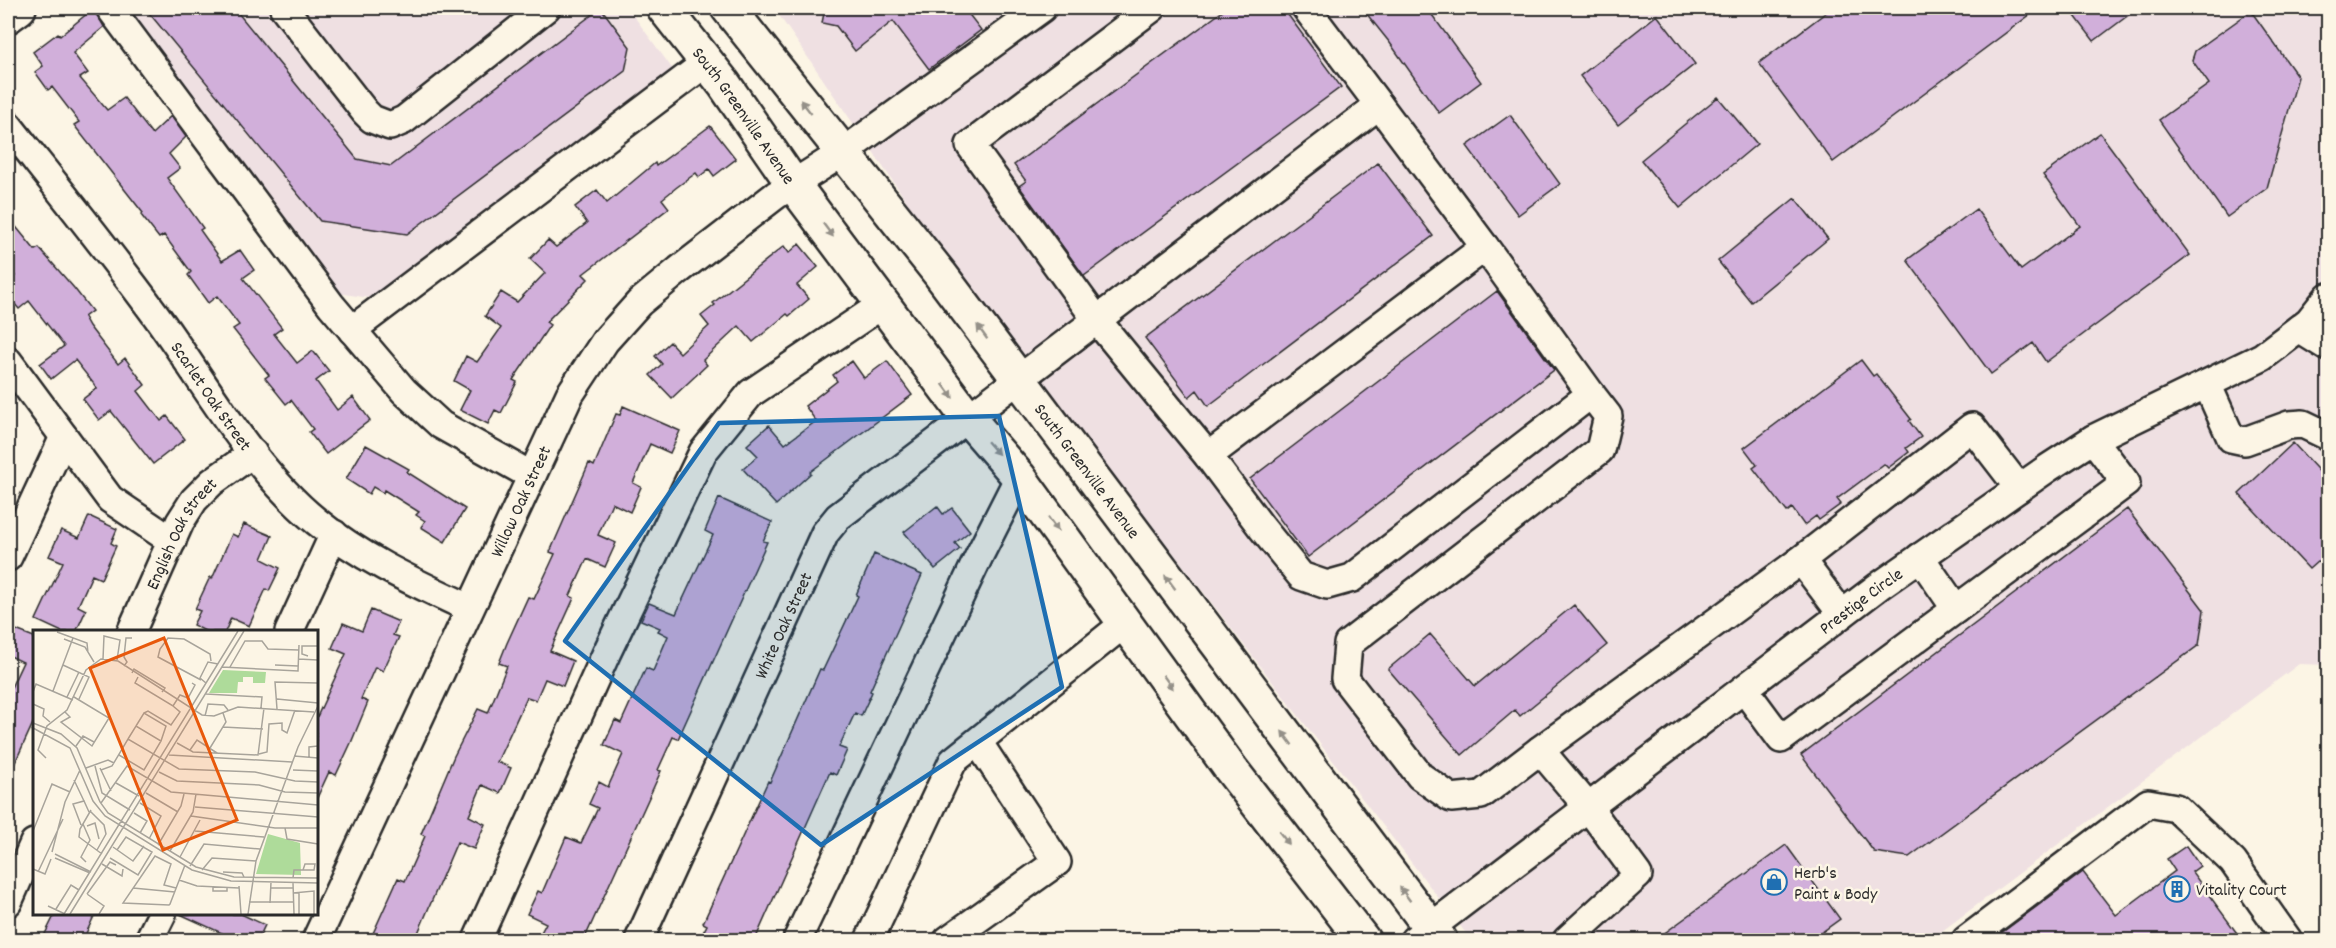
<svg xmlns="http://www.w3.org/2000/svg" width="2336" height="948" viewBox="0 0 2336 948" font-family="Dekko,sans-serif">
<style>
.built{fill:#efe0e2}
.building{fill:#d1afda;stroke:#2b2b2b;stroke-width:1.5}
.lines{fill:none;stroke-linecap:round;stroke-linejoin:round}
.minor-casing{stroke:#2b2b2b;stroke-width:32}
.major-casing{stroke:#2b2b2b;stroke-width:38}
.minor{stroke:#fcf5e5;stroke-width:27}
.major{stroke:#fcf5e5;stroke-width:33}
.oneway{fill:#949088}
.marked{fill:#1f6fb2;fill-opacity:0.2;stroke:#1f6fb2;stroke-width:4.5;stroke-linejoin:round}
.labels{text-anchor:middle;stroke-width:5;stroke-linejoin:round;paint-order:stroke}
.street-label{font-size:18px;fill:#2b2b2b;stroke:#fcf5e5}
.poi-label{font-size:18px;fill:#2b2b2b;stroke:#fcf5e5;text-anchor:start}
.inset-road{fill:none;stroke:#a8a49b;stroke-width:1.5}
.view{fill:#e8590c;fill-opacity:0.15;stroke:#e8590c;stroke-width:3}
.inset-edge{fill:none;stroke:#2b2b2b;stroke-width:3}
</style>
<rect width="100%" height="100%" fill="#fcf5e5"/>
<filter id="ink" filterUnits="userSpaceOnUse"><feTurbulence type="fractalNoise" baseFrequency=".0167" numOctaves="2"/><feDisplacementMap in="SourceGraphic" scale="12" xChannelSelector="R" yChannelSelector="G"/><feConvolveMatrix kernelMatrix="1 2 1 2 8 2 1 2 1" color-interpolation-filters="sRGB"/></filter>
<g filter="url(#ink)">
<path class="built" d="M116,8h512l46,63 -298,228 -44,-7z
M774,8h1554v657l-29,-1 -369,276h-459l-531,-690z"/>
<path class="building" d="M94,8l10,19 -31,26 15,20 -8,5 27,32 17,-12 28,36 19,-18 15,21 -17,17 11,14 -13,10 36,50 -3,2 22,31 18,-11 14,20 -11,8 39,50 -8,6 23,29 16,-12 16,20 -13,10 21,29 16,-13 17,23 -44,34 -17,-22 4,-3 -22,-29 -5,4 -21,-26 4,-3 -36,-46 6,-4 -22,-29 -9,7 -20,-28 3,-3 -27,-37 -5,3 -18,-23 2,-2 -69,-88 5,-3 -27,-35 -4,3 -13,-18 8,-6 -10,-14 25,-19 2,3z
M145,8h89l123,151 34,7 210,-158 29,39 -5,24 -218,163 -87,-13z
M825,8h139l17,22 -52,39 -36,-48 -38,30 -19,-25 -14,-3z
M1227,8h56l58,79 -257,189 -65,-90 7,-5 -12,-16z
M1362,8h65l54,74 -42,31 -49,-70z
M1832,8h207l-206,154 -74,-99z
M2069,8h69l-44,33z
M2251,11l47,66 -31,111 -40,29 -68,-97 50,-36 -17,-24 3,-9z
M1657,15l38,49 -77,61 -38,-49z
M1718,97l39,47 -77,64 -39,-48z
M1510,115l50,69 -42,31 -51,-69z
M710,126l26,33 -22,17 -5,-7 -10,8 -3,-4 -19,14 -15,12 7,9 -86,66 5,5 -42,43 4,3 -37,55 4,2 -16,31 -6,-3 -7,14 -28,-14 10,-20 -16,-9 12,-25 11,6 24,-34 -16,-12 16,-24 16,10 28,-29 -15,-14 18,-19 8,7 31,-24 -12,-16 22,-17 10,13 48,-40 1,3z
M2100,133l90,122 -144,107 -13,-19 -42,31 -84,-114 69,-51 45,61 59,-44 -37,-51z
M1378,163l55,73 -225,170 -11,-16 -8,7 -44,-59z
M1795,198l33,41 -77,63 -33,-41z
M8,217l27,33 4,-2 35,40 18,23 -8,6 5,9 29,38 7,-6 20,27 -7,6 23,30 6,-5 18,23 -32,25 -42,-53 -12,9 -16,-21 14,-11 -22,-28 -24,19 -11,-15 24,-18 -35,-45 -10,8 -11,-13v-13l7,-7 -7,-10z
M799,244l19,23 -21,18 12,14 -20,17 -2,-2 -34,28 -14,-16 -36,34 4,5 -35,33 -22,-23 12,-11 -7,-8 15,-14 10,11 29,-27 -8,-10 14,-11 -2,-2 71,-57 5,7z
M1497,291l57,79 -246,187 -58,-78z
M1861,360l12,16 3,-2 35,45 -2,2 12,16 -15,11 3,4 -21,16 -4,-4 -47,35 4,5 -22,16 -3,-4 -12,9 -12,-17 -5,4 -34,-44 4,-3 -13,-17z
M852,361l12,17 23,-17 25,34 -102,77 1,1 -35,32 -33,-36 15,-13 -11,-11 22,-20 16,19 31,-23 -11,-15 32,-25 -4,-6z
M623,406l57,25 -10,22 -20,-9 -17,39 8,4 -11,25 -18,-9 -14,32 18,8 -11,24 -18,-8 -17,37 4,2 -24,53 23,10 -10,25 -18,-7 -9,21 -9,-3 -30,65 14,6 -11,25 -18,-8 -13,31 16,8 -11,25 -17,-7 -42,98h-45l28,-62 7,3 20,-45 -4,-2 33,-78 24,-47 10,4 19,-47 -8,-3 8,-20 21,-46 6,2 21,-45 -5,-2 39,-89 5,3 22,-52 4,1z
M2293,443l35,38v92l-10,-12 -9,8 -70,-75z
M366,445l43,24 -2,3 58,37 -20,33 -24,-15 4,-6 -9,-6 3,-3 -35,-22 -1,3 -10,-6 -4,7 -23,-15z
M719,498l53,24 -9,19 4,1 -89,197 -5,-2 -15,33 3,1 -77,169h-47l9,-17 -19,-9 11,-23 4,2 24,-56 15,6 17,-35 -9,-4 10,-22 9,5 15,-33 -19,-9 11,-25 6,3 25,-55 7,3 15,-35 -10,-5 2,-3 -19,-8 8,-17 27,11 37,-79 -8,-4z
M937,506l6,8 9,-6 18,23 -15,12 5,6 -25,20 -31,-37z
M2127,509l77,101 -5,35 -290,212 -35,-5 -73,-97z
M89,516l28,13 -6,14 5,3 -15,33 -9,-4 -14,31 8,4 -10,22h-14l-26,-12 27,-58 -14,-6 12,-26 18,8z
M244,524l28,12 -10,23 18,9 -11,23 -3,-2 -17,37 -18,-8 -6,14h-18l-14,-7 7,-14 -5,-2 15,-32 2,2 20,-45 6,3z
M874,554l48,21 -52,116 2,1 -11,24 -6,-3 -16,34 8,3 -11,25 -6,-3 -75,168h-56l8,-15 -4,-2 65,-142 2,1 50,-113 3,1 35,-74 -2,-1z
M1574,605l33,40 -87,71 -5,-6 -53,45 -74,-86 42,-35 45,52z
M371,610l28,12 -6,13 6,2 -16,34 -8,-4 -14,32 7,3 -17,41 -15,32 -7,-3 -13,28v-81l30,-65 -14,-6 11,-25 19,8z
M16,630l18,7v84l-26,57v-84l15,-32 -15,-7v-5z
M1786,845l54,74 -29,21h-156z
M2186,846l14,20 -8,6 50,68h-250l91,-68 33,43 59,-44 -8,-12z
M55,914h40l-12,26h-41z
M180,914h61l24,11 -7,15h-40l4,-7z"/>
<g class="lines">
<g class="minor-casing">
<g id="minor">
<path d="M110,8l221,297 73,86 37,34 91,51"/>
<path d="M284,8l81,104 7,7 18,7 14,-6 142,-112"/>
<path d="M1152,8l-182,137 126,174 112,137 277,-209 -106,-142"/>
<path id="s1" d="M8,125c49,62 100,125 147,189 49,67 97,155 161,207 46,38 100,62 153,87"/>
<path d="M2299,329l29,18"/>
<path d="M352,330l355,-268"/>
<path d="M8,361l102,138 62,42"/>
<path d="M2207,384l24,54 14,3 44,-16 14,-1 25,12"/>
<path d="M1208,456l54,72 39,48 26,9 25,-7 239,-184 -106,-147"/>
<path d="M8,557l56,-120"/>
<path d="M1920,557l36,52"/>
<path d="M1801,560l41,54"/>
<path id="s2" d="M131,632l49,-110 14,-22 18,-18 41,-29"/>
<path d="M289,632l45,-98"/>
<path d="M1744,689l37,50 345,-256 -33,-44"/>
<path d="M1540,750l-59,45 -30,3 -31,-22 -75,-97 3,-35 252,-194 8,-34 -17,-22"/>
<path d="M8,902l26,-59"/>
<path d="M149,940l13,-26"/>
<path id="s3" d="M316,940l254,-546 35,-53 34,-38 40,-33 97,-75 66,-42 200,-145"/>
<path d="M477,940l130,-288 96,-200 48,-59 132,-89"/>
<path id="s4" d="M639,940l186,-407 13,-16 541,-412 -73,-97"/>
<path d="M797,940l183,-386 39,-77"/>
<path d="M869,940l84,-179 172,-138"/>
<path d="M948,940l109,-78 -79,-120"/>
<path id="s5" d="M1414,940l465,-354 169,-118 45,-29 169,-82 47,-36 19,-24"/>
<path d="M1567,940l71,-65 -50,-68 -48,-57 261,-190 171,-133 47,61"/>
<path d="M1966,940l182,-137 28,5 57,54 55,78"/>
</g>
</g>
<g class="major-casing">
<g id="major">
<path id="s6" d="M664,8l60,76 69,100 175,234 51,59 211,291 133,172"/>
<path id="s7" d="M728,8l212,266 500,666"/>
<path d="M8,16l11,-8"/>
</g>
</g>
<use href="#minor" class="minor"/>
<use href="#major" class="major"/>
</g>
<defs><path id="oneway-solid" d="M-6-.8H1V-3.2L6.5 0L1 3.2V.8H-6Z" transform="scale(1.5)"/></defs>
<g class="oneway">
<use href="#oneway-solid" transform="translate(806 107) rotate(-128)"/>
<use href="#oneway-solid" transform="translate(828 230) rotate(53)"/>
<use href="#oneway-solid" transform="translate(982 332) rotate(-126)"/>
<use href="#oneway-solid" transform="translate(948 391) rotate(54)"/>
<use href="#oneway-solid" transform="translate(993 448) rotate(49)"/>
<use href="#oneway-solid" transform="translate(1053 524) rotate(54)"/>
<use href="#oneway-solid" transform="translate(1170 582) rotate(-127)"/>
<use href="#oneway-solid" transform="translate(1168 682) rotate(54)"/>
<use href="#oneway-solid" transform="translate(1287 738) rotate(-127)"/>
<use href="#oneway-solid" transform="translate(1284 838) rotate(52)"/>
<use href="#oneway-solid" transform="translate(1405 894) rotate(-127)"/>
</g>
</g>
<path class="marked" d="M999,416l63,271 -241,158 -256,-204 154,-218z"/>
<defs>
<g id="shop-ring" transform="scale(1.35)"><circle r="9.5" fill="#fcf5e5" stroke="#1f6fb2" stroke-width="1.5"/><path d="M-5-2.5h2.3a2.7 3.5 0 0 1 5.4 0H5L5.5 6h-11ZM-1.5-2.5h3a1.5 2.3 0 0 0-3 0Z" fill="#1f6fb2"/></g>
<g id="building-ring" transform="scale(1.35)"><circle r="9.5" fill="#fcf5e5" stroke="#1f6fb2" stroke-width="1.5"/><path d="M-4-6H4V6H1V3H-1V6H-4ZM-2.5-4.3h1.7v1.8h-1.7ZM.8-4.3h1.7v1.8H.8ZM-2.5-1h1.7V.8h-1.7ZM.8-1h1.7V.8H.8Z" fill="#1f6fb2"/></g>
</defs>
<g fill-rule="evenodd">
<use href="#shop-ring" x="1774" y="882"/>
<use href="#building-ring" x="2177" y="889"/>
</g>
<g class="labels">
<g class="street-label">
<text dy="6" stroke="none"><textPath href="#s6" startOffset="134">South Greenville Avenue</textPath></text>
<text dy="6" stroke="none"><textPath href="#s1" startOffset="339">Scarlet Oak Street</textPath></text>
<text dy="6" stroke="none"><textPath href="#s7" startOffset="586">South Greenville Avenue</textPath></text>
<text dy="6" stroke="none"><textPath href="#s3" startOffset="484">Willow Oak Street</textPath></text>
<text dy="6" stroke="none"><textPath href="#s2" startOffset="111">English Oak Street</textPath></text>
<text dy="6" stroke="none"><textPath href="#s5" startOffset="561">Prestige Circle</textPath></text>
<text dy="6" stroke="none"><textPath href="#s4" startOffset="346">White Oak Street</textPath></text>
</g>
<g class="poi-label">
<text x="1794" y="878">Herb's<tspan x="1794" dy="21">Paint &amp; Body</tspan></text>
<text x="2196" y="895">Vitality Court</text>
</g>
</g>
<g transform="translate(33 630)">
<rect width="285" height="285" fill="#fcf5e5"/>
<path d="M190,40l43,2 -1,11h-12v-6h-10v5h-5l-1,11h-28zM235,204l32,9 1,32 -45,-1z" fill="#aedb9a"/>
<path class="inset-road" d="M24,2l30,11 1,10M31,9l21,8 9,15M275,26l-6,-2v-8h16M70,29l1,-23 16,4 -3,20M265,29l20,1M30,35l26,12 -10,22M242,35l23,1M91,36l3,-4 -3,-5 2,-19h6M189,37l76,4 1,-26M197,37l15,-26h17l6,8 31,1M99,43l2,-4 31,19 -3,4M105,47l-3,6 38,23 7,-11 8,3 7,-13 -3,-2M168,50l-43,-23 2,-8 8,-11 16,1 26,15 1,7M173,53l-6,-5 8,-16 10,2M20,61l20,-53M0,62l3,-8 37,16M173,64l56,3 -1,11M34,67l12,-25M244,69l41,4M0,74l11,5 -1,7 7,6M244,79l-2,-27 43,1M32,82l5,5 -9,5 31,24 17,-28 -35,-21M111,83l4,-2 23,14 9,-13 -7,-6M172,86l3,-12 16,1 4,5M0,93l28,11 16,14 23,54 8,11 88,54 38,10 84,1M103,96l8,-13 22,13 -5,15M190,97l40,2M0,98l37,20 23,53 12,15 87,54 39,11 87,2M144,113l16,9 65,3 6,-47M43,116l7,-10 11,6M177,118l16,-26 -3,-9M157,120l7,-10 20,13M226,124l8,-2 2,-28 13,-1v7l5,3 8,-23M86,125l25,15 17,-29 -25,-15 -8,13M136,125l123,7M261,126l24,2M13,128l-8,-8 9,-24 20,-16 19,-40 15,-11 17,2 84,54 12,1 24,-9 76,5M276,128v-11l9,-1M62,136l7,27 28,17M53,138l22,-8 6,3M67,138l11,23M68,140l11,-4 16,-27 51,30 76,3 40,9 23,1M260,140l25,1M126,142l18,9 82,4 26,7 33,1M41,150l10,21M83,153l23,13M113,163l32,19M68,173l26,-37 44,26 147,13M107,173l21,13 -12,23M162,177l123,10M58,180l-11,19 -1,8 23,17M57,181l14,14 2,9 -9,16M101,183l13,8 -7,12M158,186l84,12h43M50,194l7,16 -9,17 5,5M48,195l-8,-21 11,-3 5,11M54,196l8,-3 4,16M252,198l2,11 31,5M0,201l19,-47 18,8M162,201l69,6M125,215l23,-39 3,-12M80,217l20,14 11,-15M137,221l23,-39 3,-18M19,222l13,-50 15,-32M22,224l36,18M147,227l20,-37M22,228l35,15M77,228l28,17 14,-23 -26,-15 -9,13M69,234l20,12 1,-7M157,236l14,-22 56,5M0,239l12,5 6,-15M169,240l10,-12 44,3M5,242l25,-53M190,242l19,1 2,4M260,248l1,-8h20l1,-6h-10l-2,6M146,250l18,6 42,2M260,253l1,31M206,256l2,28M180,257v4h14v-4M100,258l42,4M143,258l-12,-3 7,-21 -16,-8 -32,47 46,2 1,-1 15,-39M238,258h22M266,262v22M260,263l21,-2v23M54,264l23,-32 6,3M54,264l17,12 -5,8M216,272h44M237,273l1,-21M15,276l17,8M23,279l15,-24 8,5M31,284l174,-283M37,284l174,-283M215,284l8,-53 42,-114 20,-41"/>
<path class="view" d="M131,8l73,182 -74,30 -73,-182z"/>
<rect width="285" height="285" class="inset-edge"/>
</g>
<rect width="2336" height="948" fill="none" stroke="#fcf5e5" stroke-width="30"/>
<rect x="15" y="15" width="2306" height="918" fill="none" stroke="#2b2b2b" stroke-width="2" filter="url(#ink)"/>
</svg>
